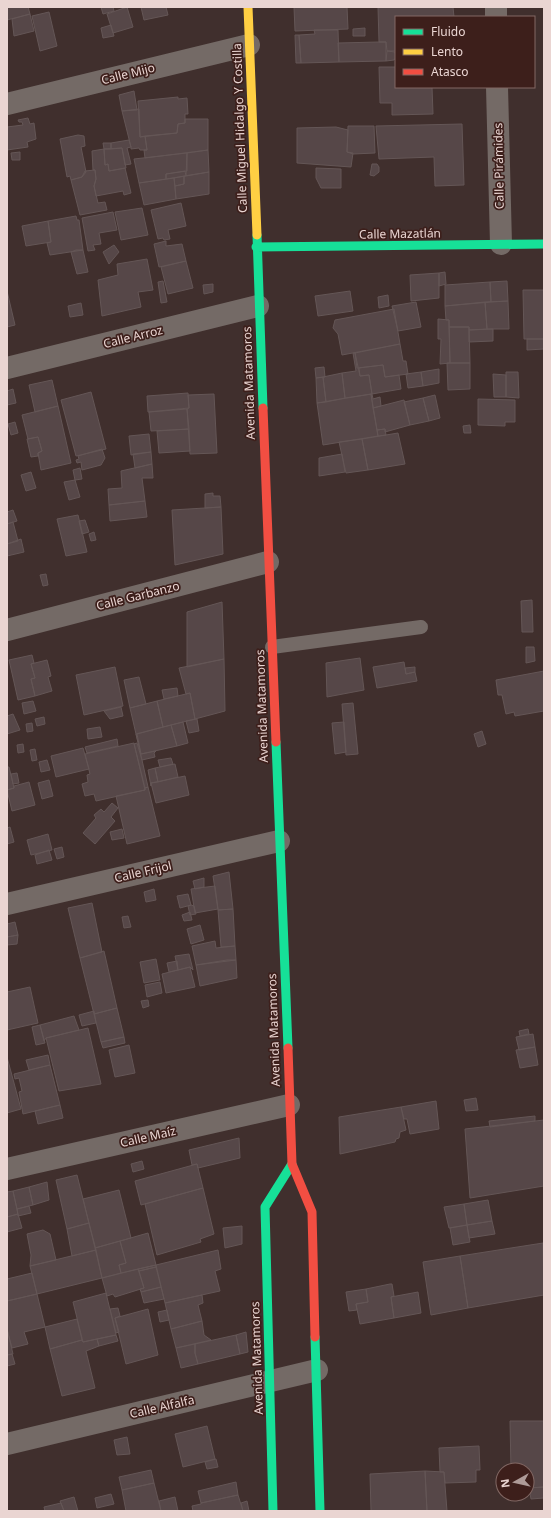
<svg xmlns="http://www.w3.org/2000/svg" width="551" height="1518" viewBox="0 0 551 1518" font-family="'Noto Sans',sans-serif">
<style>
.building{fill:#564748;stroke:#645656}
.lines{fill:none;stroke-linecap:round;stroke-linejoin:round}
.lane{stroke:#746a66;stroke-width:14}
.street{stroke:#746a66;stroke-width:22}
.fast{stroke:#16e098;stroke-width:9}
.slow{stroke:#ffcf43;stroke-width:9}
.jam{stroke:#f24e42;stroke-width:9}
.labels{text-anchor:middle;stroke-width:3.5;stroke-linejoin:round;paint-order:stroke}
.street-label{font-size:12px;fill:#ead5d2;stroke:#3d1f1b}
</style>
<rect width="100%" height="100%" fill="#402f2d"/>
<path class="building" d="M7,7h21l2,7 -23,6z
M101,7h12l1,4 -11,3z
M127,7l6,20 -20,6 -6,-19z
M141,7h25l2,8 -24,5z
M294,7h53l1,22 -53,2z
M378,7h75l1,10h-58v34h-9l-1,-9h-7z
M49,12l8,34 -17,5 -8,-35z
M30,14l4,17 -20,5 -2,-17z
M111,25l3,11 -11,2 -2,-10z
M365,28v8h-12v-7z
M314,30h24l1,32 -38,1 -2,-28 16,-1z
M295,35h4l2,28h-5z
M379,42h7v19l-47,1 -1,-19z
M387,51l8,1 1,5 -2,3 -8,1z
M379,67h17v20h36l1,27 -41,1v-12h-12z
M134,91l3,19 -15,1 -3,-16z
M178,97v2l9,-1 1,16h-3v9l-7,1 -1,9 -37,4 -2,-36z
M139,109l1,28 5,-1 2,14h-7l-1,-2 -8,1v-2l-9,-36z
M28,118l2,6 4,-1 2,16 -9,3 1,5 -21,3v-23l16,-2 -1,-3h-3l-1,-2z
M185,119h23v31l-63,8 -1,-8h3l-2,-14 32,-3 1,-9 7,-1z
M462,124l2,61 -29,1 -1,-29 -55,2 -3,-33z
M348,126h26l1,27 -22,1 -6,-2z
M336,127l12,3 -1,22 6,1 -2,14 -54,-4v-35z
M78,135l6,1 1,10 -4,1 5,25 -4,5 -11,3 -1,-4 -3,1 -7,-38z
M129,140l2,7 -4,1 4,16 -6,1 -3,-17 -11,1v-6z
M103,143h8v6h-7z
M122,148l4,20 -17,3 -1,-7 -3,1 -1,-16z
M104,149l1,16 3,-1 1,7 16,-3 6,25 -7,2 -1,-4 -27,5 -2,-10 2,-7 -1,-9h-2l-1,-19z
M208,150l1,22 -23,4 1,-23z
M20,152v8h-8l-1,-7z
M187,153v18l-21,3v5l-27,4 -5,-24z
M372,164h5l2,3v5l-5,4 -4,-1z
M316,168l25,1v19h-20l-5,-10z
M95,170l1,9 -2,7 4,17 7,-1 2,8 -27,5 -9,-35 11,-3 3,-6z
M185,171l1,5 -20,3v-5z
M209,172v22l-33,5 -1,-13 9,-2v-8z
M184,176v8l-9,2 -1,-8z
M174,178l2,21 -32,6 -5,-22z
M181,203l5,23 -18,4 2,9 -6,1 -1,-2 -5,1 -7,-29z
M142,208l6,27 -27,5 -6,-28z
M113,212l4,18 -18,3 2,11 -8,1 2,5 -7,1 -6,-33z
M76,216l1,4h2l4,30 -33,5 -3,-12 4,-1 -3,-21z
M48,221l3,21 -25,4 -4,-20z
M166,241v5l16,-2 4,17 -27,6 -5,-23z
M114,245l5,7 -10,12 -6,-12z
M76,250h7l5,22 -11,2 -6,-22z
M147,259l6,31 -15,2 3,15 -39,9 -4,-36 20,-5 -1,-11z
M186,261l7,27 -25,6 -7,-27z
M445,272l1,12 -7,2v-13z
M439,273v25l-28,3 -1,-26z
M163,281l4,21 -6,1 -3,-21z
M507,281l1,20 -17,1 -1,-20z
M490,282l1,20 -46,4v-21z
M213,284v8l-9,2 -1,-9z
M523,290h21v49h-20z
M7,291l8,34 -8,2z
M350,291l3,20 -35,5 -3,-20z
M388,295l1,11 -10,2 -1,-11z
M508,301l1,28h-22l-2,-27z
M416,302l5,25 -23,4 -6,-25z
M485,302l2,27 -18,1v-3h-20v-7h-3l-1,-14z
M81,303l2,12 -13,2 -2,-11z
M394,309l6,35 -58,11 -4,-21 -5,-6 2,-8z
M438,319l11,1 1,43 -10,1 1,-25h-3z
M449,327h20l1,36h-20z
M493,329v12l-24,1v-12z
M527,339h17v10l-17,1z
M400,344l3,17h3l2,13 -23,3 -2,-12 -26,3 -2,-15z
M353,353h2l5,23 9,-1 3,19 -27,4 -3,-25 14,-2z
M447,363h23v26l-22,1z
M383,365l2,12 14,-2 2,14 -29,5 -3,-19 -9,1 -1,-8z
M324,367l1,10 -9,1 -1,-10z
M439,369v14l-16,3 -2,-14z
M421,372l2,14 -15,2 -2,-14z
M506,372h12l1,26 -13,-1z
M342,373l3,25 -19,4 -3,-25z
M493,374l13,1v22h-12z
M323,377l3,25 -9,1 -1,-25z
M52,380l6,26 -23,6 -6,-27z
M13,389l3,14 -9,2v-14z
M91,392l15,57 -30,7 -15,-56z
M188,393l1,15 -41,4 -1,-16z
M214,394l3,59 -27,1 -3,-45 2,-1 -1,-13z
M371,394h1l1,5 7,-2 1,9 -8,2z
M371,394l7,42 -55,9 -6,-42z
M435,395l5,23 -11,3 -6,-23z
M423,398l6,23 -19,4 -6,-23z
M478,399l37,1v22h-10v4l-27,-1z
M404,400l6,25 -25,7v-3l-8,1 -4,-22z
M58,406l13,57 -30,7 -3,-17 4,-2 -4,-14 -10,2 -6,-24z
M187,409l2,20 -38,2 -2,-19z
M15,422l3,11 -7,2 -3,-11z
M470,425l1,8h-7l-1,-7z
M189,429l1,22 -31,2 -2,-22z
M385,429l1,6 -8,1 -1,-6z
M398,433l7,31 -37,6 -6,-31z
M149,434l2,18 -20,3 -2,-19z
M38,437l4,14 -4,2v3l-7,1 -4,-18z
M362,439l6,31 -22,3 -7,-31z
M102,449l3,9 -4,7 -19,5 -1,-8 -4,1 -1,-3 3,-1 -1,-3z
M151,452l1,12 -17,4 -2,-14z
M342,454l3,18 -26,4v-18z
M152,464l1,14h-11l3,23 -36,4 -1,-16 14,-1 -1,-17z
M80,468l2,11 -7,1 -2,-10z
M31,472l5,16 -10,3 -5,-16z
M75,480l5,17 -11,3 -5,-18z
M213,493v3h7l1,11 -16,1v-14z
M145,501l2,16 -37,4 -1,-16z
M221,507l2,47 -48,11 -3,-55z
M13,510l4,11 -10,3v-12z
M78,515l9,37 -21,4 -9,-37z
M85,520l4,12 -7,2 -3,-13z
M13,522l5,19 -11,3v-20z
M94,532l2,8 -5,1 -2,-7z
M21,539l3,13 -17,4v-12z
M46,574l2,11 -5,1 -3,-11z
M532,600l1,32h-11l-1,-31z
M222,602l2,57 -37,8v-55z
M526,647h8l1,14 -9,2z
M32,655l2,8 -3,1 4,14 -4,1 4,17 -17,4 -9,-40z
M360,658l4,32 -37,7 -1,-34z
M224,659l1,52 -30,8 -5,-26 -4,1 -7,-26z
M47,660l4,16 -3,1 4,14 -17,5 -4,-17 4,-1 -4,-14z
M404,662l2,12 9,-2 2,9 -40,7 -4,-21z
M115,667l8,39 -39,9 -8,-40z
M415,667v5l-9,2 -1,-6z
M544,671v40l-29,5 -1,-4 -8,2 -4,-19h-4l-2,-15z
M139,677l7,27 -16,4 -6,-28z
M177,688l1,8 -14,3 -2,-9z
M190,693l5,26 -32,8 -6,-26z
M33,701l3,10 -12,3 -2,-11z
M157,701l6,26 -27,7 -6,-26z
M353,703l5,51 -12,1 -4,-51z
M121,707l2,9 -13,3 -6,-8z
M13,714l7,16 -13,4v-18z
M44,717l1,7 -8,2 -2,-7z
M197,719l2,12 -10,2 -3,-12z
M183,722l5,21 -11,3 -6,-21z
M344,722l2,30 -11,2 -3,-31z
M32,723l1,8 -6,1 -1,-8z
M171,725l6,21 -36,8 -4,-20z
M100,727l2,10 -14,2 -1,-10z
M482,731l4,13 -8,3 -4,-13z
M136,734l5,20 15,-3 -2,2 1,4 -13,3z
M117,739l1,7 -31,7 -2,-6z
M134,743l11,47 -49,11 -2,-7 -9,2 -3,-12 6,-2 -1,-7 3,-1 -5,-20z
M137,743l5,17 6,27 -3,1 -11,-44z
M23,744l1,8 -6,1 -1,-8z
M83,748l6,21 -33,8 -5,-21z
M35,749l2,11 -5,1 -2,-11z
M171,758l2,6 -13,3 -2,-7z
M47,760l3,10 -9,2 -2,-10z
M175,764l3,13 -20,5 -3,-14z
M7,767h2l5,21 -7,2z
M155,768l3,14 -7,1v3l-3,-16z
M17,773l2,10 -6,1 -2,-10z
M185,776l4,19 -33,8 -5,-20z
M49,780l4,16 -11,3 -4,-16z
M29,782l6,23 -23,6 -5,-21 7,-2v-2z
M148,787l12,49 -33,8 -11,-48 29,-6v-2z
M112,803l6,5 -7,9 4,4 -20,23 -12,-11 13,-15 -2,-3 7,-6 3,3z
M10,827l4,15 -7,2v-16z
M122,829l2,9 -12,2 -2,-8z
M48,834l4,16 -21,5 -4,-15z
M62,847l2,10 -7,2 -3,-10z
M49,850l3,10 -15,4 -2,-9z
M229,872l4,37 -15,1 -5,-34z
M204,878v9l-9,2 -2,-8z
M215,886l3,23 -23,4 -4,-24z
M154,889l2,11 -10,2 -2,-10z
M188,894l3,11 -11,3 -3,-12z
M92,903l10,49 -22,6 -12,-50z
M191,905l3,1 2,8 -6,1 -2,-9z
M233,909l2,37 -14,1 -3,-37z
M190,912l2,8 -8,1 -2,-6z
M128,916l3,11 -7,1 -2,-11z
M15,922l3,13 -11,2v-13z
M200,925l4,15 -13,4 -4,-15z
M18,935l-1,9 -10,1v-8z
M215,941l1,7 19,-2 1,14 -40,5 -4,-19z
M104,951l13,57 -23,6 -14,-56z
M189,954l4,16 -3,-3 -12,3 -3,-14z
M156,959l4,21 -16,3 -4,-21z
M227,960h9l1,18 -37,8 -4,-21z
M177,961l1,9 -9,2 -2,-9z
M190,967l5,20 -29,6 -4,-19z
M160,982l2,11 -15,4 -2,-12z
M30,987l8,36 -31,7v-38z
M148,1000l1,6 -6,2 -2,-7z
M117,1008l7,29 -23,5 -7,-28z
M94,1011l2,12 -14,3 -3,-11z
M74,1016l5,14 -33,8 -2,3 -4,-16z
M40,1025l5,18 -9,2 -4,-18z
M88,1028l13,56 -42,7 -13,-53z
M528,1029l1,5 -9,2 -1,-5z
M533,1034l2,13 -16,3 -3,-13z
M124,1037l1,6 -22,5 -2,-6z
M129,1045l6,28 -20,4 -6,-27z
M535,1047l3,18 -18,3 -4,-18z
M48,1055l2,10 -21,5 -3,-10z
M7,1057l14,52 -14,4z
M50,1065l10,40 -37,9 -4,-22 3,-1 -3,-13 -4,1 -1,-5z
M476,1098l2,12 -12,1 -2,-11z
M436,1101l3,28 -29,5 -3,-15h-3l-3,-12z
M60,1105l3,13 -25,6 -3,-13z
M401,1107l5,23 -6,2 -1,6 -3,1 -1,3 -55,12 -1,-37z
M535,1116v5l-45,6 -1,-6z
M544,1120v66l-74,12 -5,-69z
M239,1138l1,20 -42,10 -1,-4 -5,1 -3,-15z
M142,1161l2,8 -11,3 -2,-8z
M197,1164l6,24 -62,17 -6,-24z
M77,1175l12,48 -22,6 -11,-49z
M47,1182l2,18 -16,5 -4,-18z
M29,1187l4,18 -16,4 -4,-18z
M203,1188l11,46 -14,5 1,3 -44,13 -12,-51z
M119,1190l12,48 -36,10 -12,-49z
M13,1191l5,23 -11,3v-25z
M488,1200l4,21 -25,4 -3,-21z
M464,1204l3,21 -18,3 -5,-21z
M29,1206l2,7 -13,3 -1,-7z
M18,1214l4,14 -15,4v-15z
M492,1221l3,13 -26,4 -2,-13z
M89,1223l7,27 -24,6 -5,-27z
M467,1225l3,17 -17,3 -3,-17z
M242,1226v18l-17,4 -2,-20z
M43,1230l7,4 6,26 -26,6 1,-11 -4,-21z
M148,1233l8,32 -35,8 -2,-8 7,-2 -6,-22z
M120,1241l6,22 -7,2 2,8 -19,5 -7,-30z
M543,1243l1,52 -76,13 -8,-52z
M96,1250l6,28 -65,16 -7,-28z
M218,1250l3,19 -6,2 5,20 -55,12 -9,-38z
M460,1256l8,52 -37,7 -8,-53z
M156,1265v2l-17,4 -1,-2z
M156,1267l5,20 -20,5 -1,-3 4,-1 -5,-17z
M138,1269l6,19 -29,9 -2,-3 -6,2 -5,-18z
M32,1273l5,21 -30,7v-22z
M390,1284h2l2,12 -3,1 3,21 -34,6 -4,-20 12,-2 -2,-13z
M161,1287l3,12 -20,4 -3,-11z
M366,1289l2,13 -12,2 1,6 -8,1 -3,-19z
M418,1292l3,21 -27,5 -3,-21z
M106,1293l10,42 -33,7 -10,-40z
M37,1294l8,33 -21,5 4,12 -16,4 -5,-19v-28z
M202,1295l1,8 -5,2 4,16 -31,8 -6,-26z
M118,1308l2,8 -5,2 4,14 -3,1 -6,-24z
M148,1309l10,46 -32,9 -11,-46z
M167,1310l2,10 -9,2 -2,-10z
M77,1319l5,21 -32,9 -5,-22z
M202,1321l2,14 7,5 -35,8 -5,-19z
M7,1329l6,25 -6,1z
M246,1332l2,20 -8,2 -4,-19z
M116,1335l2,6 -19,5 -2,-7z
M236,1335l4,19 -42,10 -3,-11v-9z
M97,1339l2,7 -13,5 9,37 -33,8 -12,-47 32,-9 1,2z
M195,1344v9l3,11 -17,4 -5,-20z
M12,1354l3,10 -8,2v-11z
M510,1421h34v66l-17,1v-18h-16z
M207,1426l8,33 -32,8 -8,-33z
M127,1437l3,17 -13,1 -3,-15z
M479,1446l1,24h-4v12l-31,1 -1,-11h-4l-1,-24z
M216,1459l2,8 -11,2 -2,-7z
M151,1470l3,13 -32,7 -3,-13z
M425,1471l19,1 3,39h-20z
M425,1471l2,40h-56l-1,-37z
M236,1482l2,13 -37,8 -3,-12z
M154,1483l7,28h-35l-4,-21z
M544,1487v11l-13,1 -2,-11z
M111,1494l3,10 -17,4 -2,-10z
M238,1495l5,16h-50l-1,-5 9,-2v-1z
M74,1497l4,14h-14l-4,-10z
M175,1497l3,14h-17l-2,-10z
M247,1501l2,10h-6l-2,-8z
M61,1503l3,8h-19l-1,-4z"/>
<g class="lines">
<path class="lane" d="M272,647l149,-20"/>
<path class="street" d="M496,7v10
M497,87l4,157
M7,104l242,-59
M7,368l251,-62
M7,630l261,-68
M7,904l272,-63
M7,1169l282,-64
M7,1444l310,-74"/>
<path class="fast" d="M257,235l6,173
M256,247l288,-3
M276,742l12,306
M315,1337l5,174
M273,1511l-8,-304 27,-43"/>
<path class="slow" d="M248,7l9,228"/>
<path class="jam" d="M263,408l13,334
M288,1048l4,116 20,48 3,125"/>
</g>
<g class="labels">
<g class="street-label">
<text transform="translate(128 74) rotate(-14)" y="4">Calle Mijo</text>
<text transform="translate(240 128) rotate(-92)" y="4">Calle Miguel Hidalgo Y Costilla</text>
<text transform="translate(499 166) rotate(-91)" y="4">Calle Pirámides</text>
<text transform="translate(400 234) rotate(-1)" y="4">Calle Mazatlán</text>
<text transform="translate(133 337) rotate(-14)" y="4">Calle Arroz</text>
<text transform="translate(249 383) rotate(-92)" y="4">Avenida Matamoros</text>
<text transform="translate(138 596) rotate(-14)" y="4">Calle Garbanzo</text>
<text transform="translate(262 706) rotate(-92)" y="4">Avenida Matamoros</text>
<text transform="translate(143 872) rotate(-13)" y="4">Calle Frijol</text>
<text transform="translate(274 1030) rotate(-92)" y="4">Avenida Matamoros</text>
<text transform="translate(148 1137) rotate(-13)" y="4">Calle Maíz</text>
<text transform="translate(257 1358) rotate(-92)" y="4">Avenida Matamoros</text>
<text transform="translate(162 1407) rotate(-13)" y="4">Calle Alfalfa</text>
</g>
</g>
<rect width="551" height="1518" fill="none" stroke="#ead5d2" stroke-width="16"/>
<rect x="395" y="16" width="140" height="72" fill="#3d1f1b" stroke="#826864"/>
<rect x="403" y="29" width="20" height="6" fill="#16e098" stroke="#826864"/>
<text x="431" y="36" font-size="12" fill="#ead5d2">Fluido</text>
<rect x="403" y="49" width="20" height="6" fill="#ffcf43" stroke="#826864"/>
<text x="431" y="56" font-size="12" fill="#ead5d2">Lento</text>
<rect x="403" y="69" width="20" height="6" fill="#f24e42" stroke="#826864"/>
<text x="431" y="76" font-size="12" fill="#ead5d2">Atasco</text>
<g transform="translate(515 1482) rotate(262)"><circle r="19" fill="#3d1f1b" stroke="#826864"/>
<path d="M0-3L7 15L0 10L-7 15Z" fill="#ae9b98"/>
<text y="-6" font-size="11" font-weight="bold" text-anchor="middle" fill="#ead5d2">N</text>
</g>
</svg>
